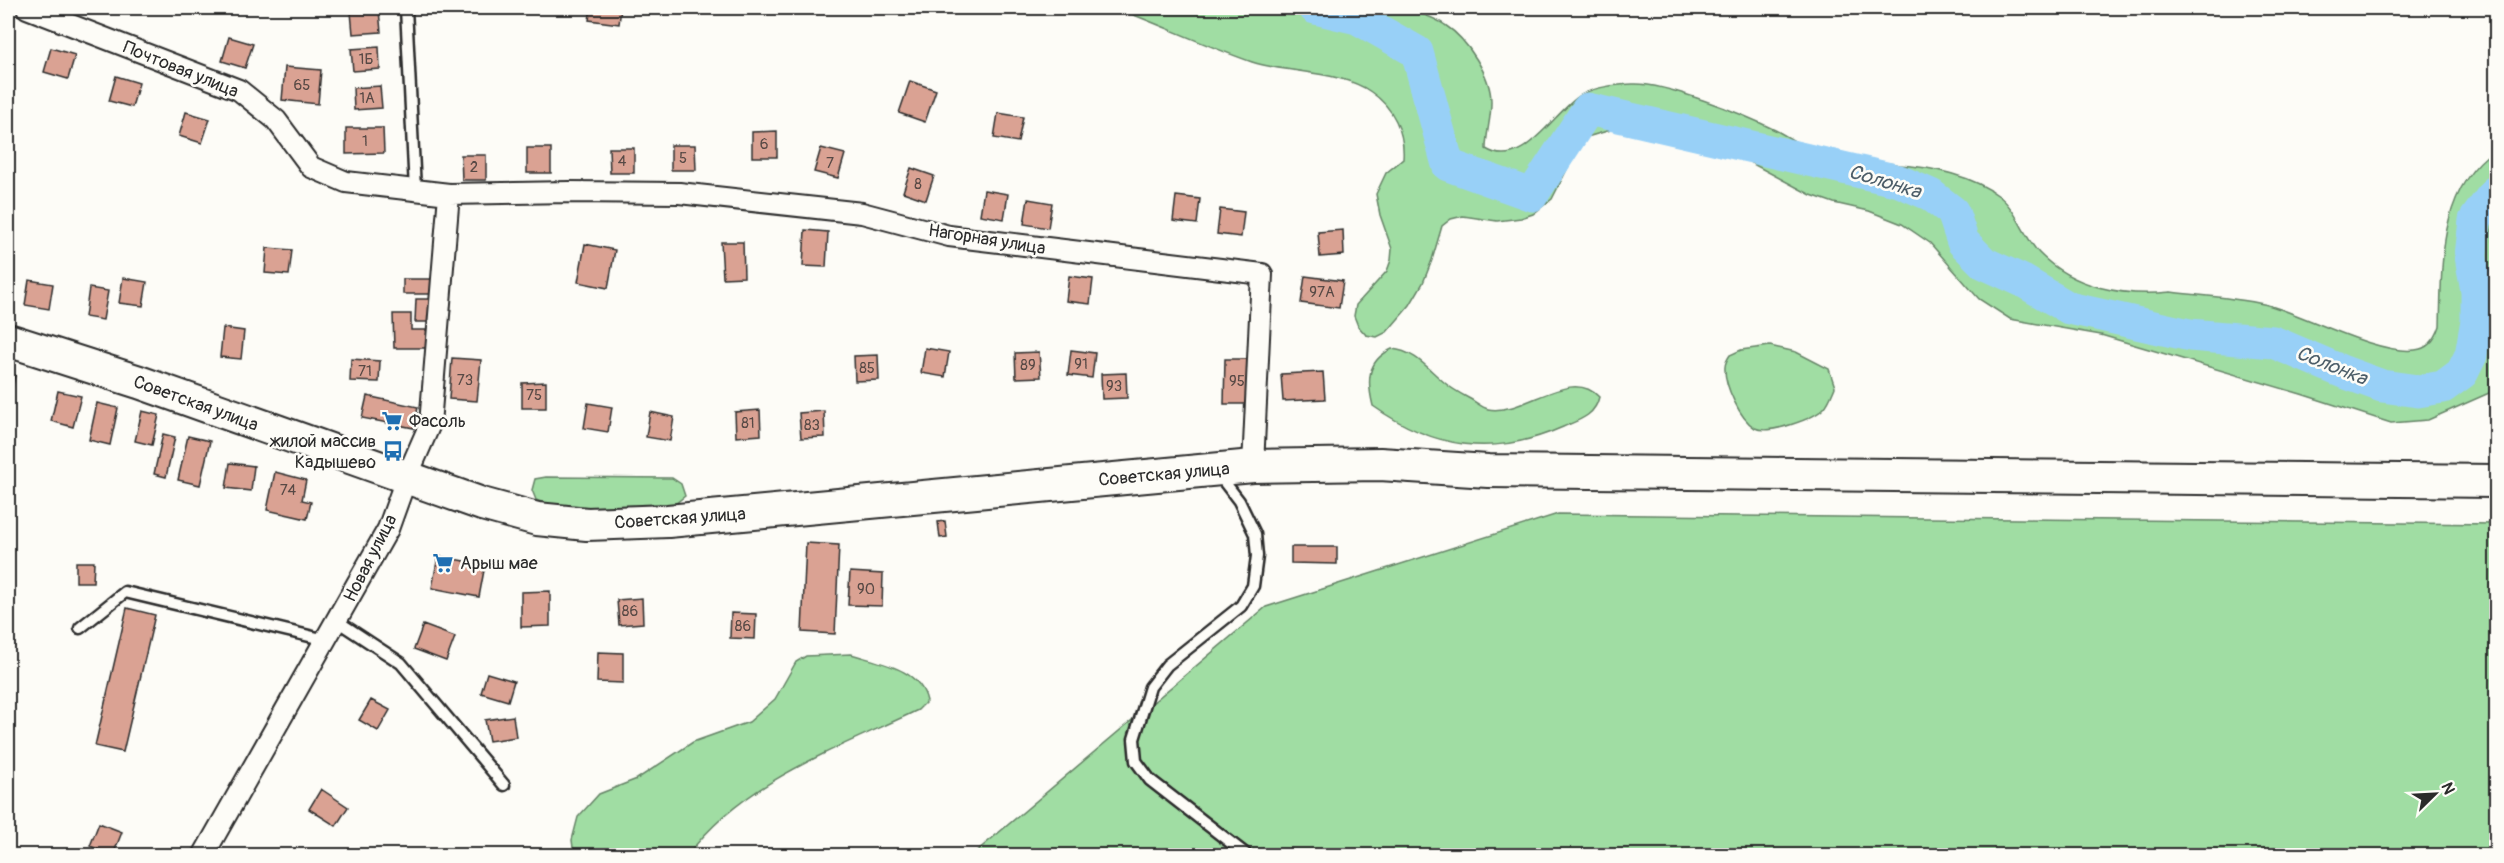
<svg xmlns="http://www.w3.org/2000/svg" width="2504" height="863" viewBox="0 0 2504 863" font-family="Pangolin,sans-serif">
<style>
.green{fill:#a0dda3;stroke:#668467;stroke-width:1.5}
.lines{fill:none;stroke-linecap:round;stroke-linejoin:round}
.river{stroke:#98d0f7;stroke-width:33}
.building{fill:#daa293;stroke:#2b2b2b;stroke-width:1.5}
.lane-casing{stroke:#2b2b2b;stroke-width:15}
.street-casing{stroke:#2b2b2b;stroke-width:24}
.primary-casing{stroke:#2b2b2b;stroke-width:36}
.lane{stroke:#fdfcf7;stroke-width:10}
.street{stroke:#fdfcf7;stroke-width:20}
.primary{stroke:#fdfcf7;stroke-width:32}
.labels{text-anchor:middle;stroke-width:5;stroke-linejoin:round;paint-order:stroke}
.number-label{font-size:15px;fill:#574945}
.street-label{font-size:18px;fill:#2b2b2b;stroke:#fdfcf7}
.poi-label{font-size:18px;fill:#2b2b2b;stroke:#fdfcf7;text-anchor:start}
.water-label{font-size:20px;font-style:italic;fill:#4c5d68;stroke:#fdfcf7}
</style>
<rect width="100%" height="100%" fill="#fdfcf7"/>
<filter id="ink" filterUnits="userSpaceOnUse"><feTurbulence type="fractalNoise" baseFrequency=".0167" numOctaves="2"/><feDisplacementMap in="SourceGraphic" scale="12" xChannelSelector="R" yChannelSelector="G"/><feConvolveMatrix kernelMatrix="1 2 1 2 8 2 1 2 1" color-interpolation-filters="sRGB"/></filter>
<g filter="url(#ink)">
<path class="green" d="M1116,8h281c16,3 35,8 48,17 22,14 47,52 46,78 0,16 -5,31 -5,46 37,23 67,-37 95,-54 15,-9 36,-10 53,-11 32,-1 109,30 139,45 11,5 21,13 32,17 31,9 64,13 95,19 32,2 73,11 99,31 18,14 25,41 40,57 34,35 85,44 132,39 30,4 73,6 100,14 38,11 108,49 144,44 14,-1 21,-12 25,-24 2,-62 -2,-138 56,-177v65l-4,17 4,27v132l-68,30 -37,3 -90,-29 -200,-59 -91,-16 -31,-20 -49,-56 -28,-19 -33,-13 -35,-8 -23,-8 -71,-38 -96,-30h-23l-34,10 -8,9 -27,53 -19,15 -12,4 -24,3 -34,-5 -12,3 -9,7 -10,34 -9,23 -13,22 -23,27 -10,5 -11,-2 -8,-9 -4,-10 2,-11 31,-34 4,-11 1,-11 -12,-34 -4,-21 10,-21 17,-14c2,-27 -10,-52 -32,-67 -28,-21 -85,-19 -119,-30 -46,-16 -91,-37 -136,-54z
M1770,346l26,6 33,17 6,18c-3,7 -6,16 -11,21 -10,11 -56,27 -69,20 -15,-9 -31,-43 -30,-61 0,-4 3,-9 5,-12l11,-5z
M1392,349c23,2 36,20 53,34 8,7 18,12 27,17 5,3 11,8 16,9 36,7 82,-43 111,-12 -4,19 -20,23 -36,30 -70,31 -129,22 -190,-21 -6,-24 -7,-45 19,-57z
M546,477l126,1 9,6 4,12 -9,7 -11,4 -107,1 -22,-8 -4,-10 3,-11z
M1558,514l938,10v331l-1525,1 295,-249z
M851,654c28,9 69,14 76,47l-9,9c-81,39 -175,71 -230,145h-114l-2,-15 6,-23 21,-23 38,-15 56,-37 56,-20 26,-23 21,-37 10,-6z"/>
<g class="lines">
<path class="river" d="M1315,8l42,10 60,34 31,113 84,30 56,-86 311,72 32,14 22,17 10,30 21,21 39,18 46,27 121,27 83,7 68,29 41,15 36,5 25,-4 19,-14 9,-18 6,-35v-28l-6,-36 4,-36 21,-29"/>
</g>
<path class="building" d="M591,8h30l-2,16 -30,-4z
M379,10l2,22 -28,2 -2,-22z
M229,37l24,7 -8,24 -23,-7z
M379,47l1,22 -27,2 -2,-22z
M51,48l24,7 -7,24 -24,-7z
M285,67l36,3 -3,34 -36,-4z
M116,76l23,7 -7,24 -23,-6z
M910,81l26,9 -11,32 -26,-9z
M380,86l2,22 -28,2 -1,-22z
M186,112l24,7 -8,24 -23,-7z
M998,113l25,4 -5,25 -24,-4z
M346,128h37l1,25 -38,1z
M777,131v26h-25v-25z
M8,137l7,1 -3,30h-4z
M671,145h24l1,25h-25z
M527,148h24v25h-24z
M609,148h25v25h-24z
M821,148l24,6 -7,24 -24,-6z
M461,155h25v25h-24z
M911,168l23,8 -8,24 -23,-8z
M984,190l24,4 -4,25 -24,-4z
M8,191h3l-2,33h-1z
M1176,196l24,3 -3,25 -24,-3z
M1028,199l24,4 -4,25 -24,-4z
M1220,209l24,3 -3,25 -24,-3z
M805,230l23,2 -2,35 -23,-1z
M1343,230l1,25 -24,2 -2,-25z
M721,242h22l1,35 -21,1z
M585,244l30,6 -7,38 -30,-6z
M267,248l25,2 -3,25 -24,-2z
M1069,276l24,3 -3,25 -24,-3z
M1305,276l38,5 -4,27 -38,-5z
M123,278l24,4 -4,24 -24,-3z
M403,279h28v15h-28z
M29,280l24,4 -4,25 -24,-4z
M89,288l19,3 -5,29 -18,-3z
M416,299h14l-1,23h-14z
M393,314h18v16h20v18h-37z
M223,328l21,3 -3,28 -21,-2z
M925,348l24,4 -4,25 -24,-4z
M1071,350l24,3 -3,25 -24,-3z
M1039,352l2,25 -25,1 -1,-25z
M878,355l1,25 -24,1 -1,-25z
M452,358l29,2 -4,41 -28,-2z
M351,359l29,2 -1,21 -29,-1z
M1225,359h24v45h-25z
M1323,372l2,27 -42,2 -2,-27z
M1126,373l1,25 -25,1 -1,-25z
M8,374l7,1 -5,25h-2z
M546,382v26h-24v-25z
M58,391l23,5 -8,31 -22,-6z
M367,396l51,11 -4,21 -52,-10z
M97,403l21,5 -8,37 -21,-5z
M588,403l24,4 -4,25 -24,-4z
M760,410l1,25 -25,2 -1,-25z
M142,411l17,4 -7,30 -17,-4z
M824,411l1,26 -24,1 -2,-25z
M650,412l24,5 -4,24 -24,-4z
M163,434l12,3 -9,40 -12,-3z
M188,436l22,5 -10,44 -22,-5z
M230,463l24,3 -3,25 -25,-3z
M275,472l31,8 -4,20 9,2 -4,17 -40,-9z
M945,521l2,16 -7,1 -2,-16z
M806,543l33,2 -4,89 -33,-2z
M1291,547h46v17l-46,-1z
M438,556l47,9 -6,32 -47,-9z
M76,562h18l-1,20h-17z
M850,572l33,2 -1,32 -34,-1z
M550,591v35l-29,1v-35z
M642,598l1,25 -24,2 -2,-25z
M127,608l28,7 -32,137 -28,-6z
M731,613l25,1 -1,25 -25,-1z
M423,625l32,12 -9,24 -32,-12z
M598,652l25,1v30l-26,-1z
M487,673l27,8 -6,20 -27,-8z
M371,700l19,10 -12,21 -19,-11z
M513,716l3,21 -27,4 -4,-21z
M321,789l27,18 -12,19 -27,-17z
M99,823l23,9 -9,23 -23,-9z"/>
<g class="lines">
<g class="lane-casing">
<path id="lane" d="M406,8l9,182
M1219,475l20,26 16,33 2,22 -4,30 -12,20 -74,59 -17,22 -16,52 2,22 14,19 98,76
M337,621l64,42 103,122
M80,628l45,-36 201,48"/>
</g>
<g class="street-casing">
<path id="street" d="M27,8l212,82 37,30 35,47 35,15 103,12 120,-2 110,1 183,20 87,23 313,38 -9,192
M203,856l185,-327 18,-50 24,-55 19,-230"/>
</g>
<g class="primary-casing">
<path id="primary" d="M8,340l131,42 343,122 55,15 50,5 81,-3 585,-55 127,-2 108,7 1008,10"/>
</g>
<use href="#lane" class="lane"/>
<use href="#street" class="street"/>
<use href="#primary" class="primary"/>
</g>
</g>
<defs>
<g id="supermarket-bare" transform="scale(1.62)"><path d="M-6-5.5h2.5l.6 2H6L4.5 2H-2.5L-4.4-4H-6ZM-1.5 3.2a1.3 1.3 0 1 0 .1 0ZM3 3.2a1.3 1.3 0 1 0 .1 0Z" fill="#1f6fb2" stroke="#fdfcf7" stroke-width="2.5" paint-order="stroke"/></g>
<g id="bus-bare" transform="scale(1.62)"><path d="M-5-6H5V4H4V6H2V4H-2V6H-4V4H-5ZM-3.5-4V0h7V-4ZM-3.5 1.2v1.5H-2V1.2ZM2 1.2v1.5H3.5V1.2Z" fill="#1f6fb2" stroke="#fdfcf7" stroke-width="2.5" paint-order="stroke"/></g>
</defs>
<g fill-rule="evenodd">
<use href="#supermarket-bare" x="392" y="421"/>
<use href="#bus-bare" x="393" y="451"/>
<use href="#supermarket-bare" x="443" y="563"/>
</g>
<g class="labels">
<g class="number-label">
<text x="366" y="64">1Б</text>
<text x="302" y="90">65</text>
<text x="367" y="103">1А</text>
<text x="365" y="146">1</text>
<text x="764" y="149">6</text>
<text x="683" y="163">5</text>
<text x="622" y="166">4</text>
<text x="830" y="168">7</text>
<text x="474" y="172">2</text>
<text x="918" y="189">8</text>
<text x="1322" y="297">97А</text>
<text x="1081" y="369">91</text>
<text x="1028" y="370">89</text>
<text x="867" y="373">85</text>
<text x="365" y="376">71</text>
<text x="465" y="385">73</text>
<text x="1237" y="386">95</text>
<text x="1114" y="391">93</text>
<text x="534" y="400">75</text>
<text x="748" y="428">81</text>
<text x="812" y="430">83</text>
<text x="288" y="495">74</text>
<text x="866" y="594">90</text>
<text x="630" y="616">86</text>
<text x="743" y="631">86</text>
</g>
<g class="street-label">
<text transform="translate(181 69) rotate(22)" y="6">Почтовая улица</text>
<text transform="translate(987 239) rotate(9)" y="6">Нагорная улица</text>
<text transform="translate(196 403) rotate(20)" y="6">Советская улица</text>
<text transform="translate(1164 474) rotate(-5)" y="6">Советская улица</text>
<text transform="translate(680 518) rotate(-4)" y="6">Советская улица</text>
<text transform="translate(370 558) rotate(-63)" y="6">Новая улица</text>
</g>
<g class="poi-label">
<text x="409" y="427">Фасоль</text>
<text x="376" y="447" text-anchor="end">жилой массив<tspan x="376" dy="21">Кадышево</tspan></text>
<text x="460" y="569">Арыш мае</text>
</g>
<g class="water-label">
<text transform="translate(1885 181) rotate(17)" y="7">Солонка</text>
<text transform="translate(2332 365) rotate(22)" y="7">Солонка</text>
</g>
</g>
<rect width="2504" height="863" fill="none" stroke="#fdfcf7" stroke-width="30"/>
<rect x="15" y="15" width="2474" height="833" fill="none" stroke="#2b2b2b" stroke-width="2" filter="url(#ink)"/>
<g transform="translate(2435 794) rotate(66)" stroke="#fdfcf7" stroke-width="4.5" paint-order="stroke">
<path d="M0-4.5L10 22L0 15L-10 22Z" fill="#2b2b2b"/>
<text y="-9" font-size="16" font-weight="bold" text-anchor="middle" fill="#2b2b2b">N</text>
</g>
</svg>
